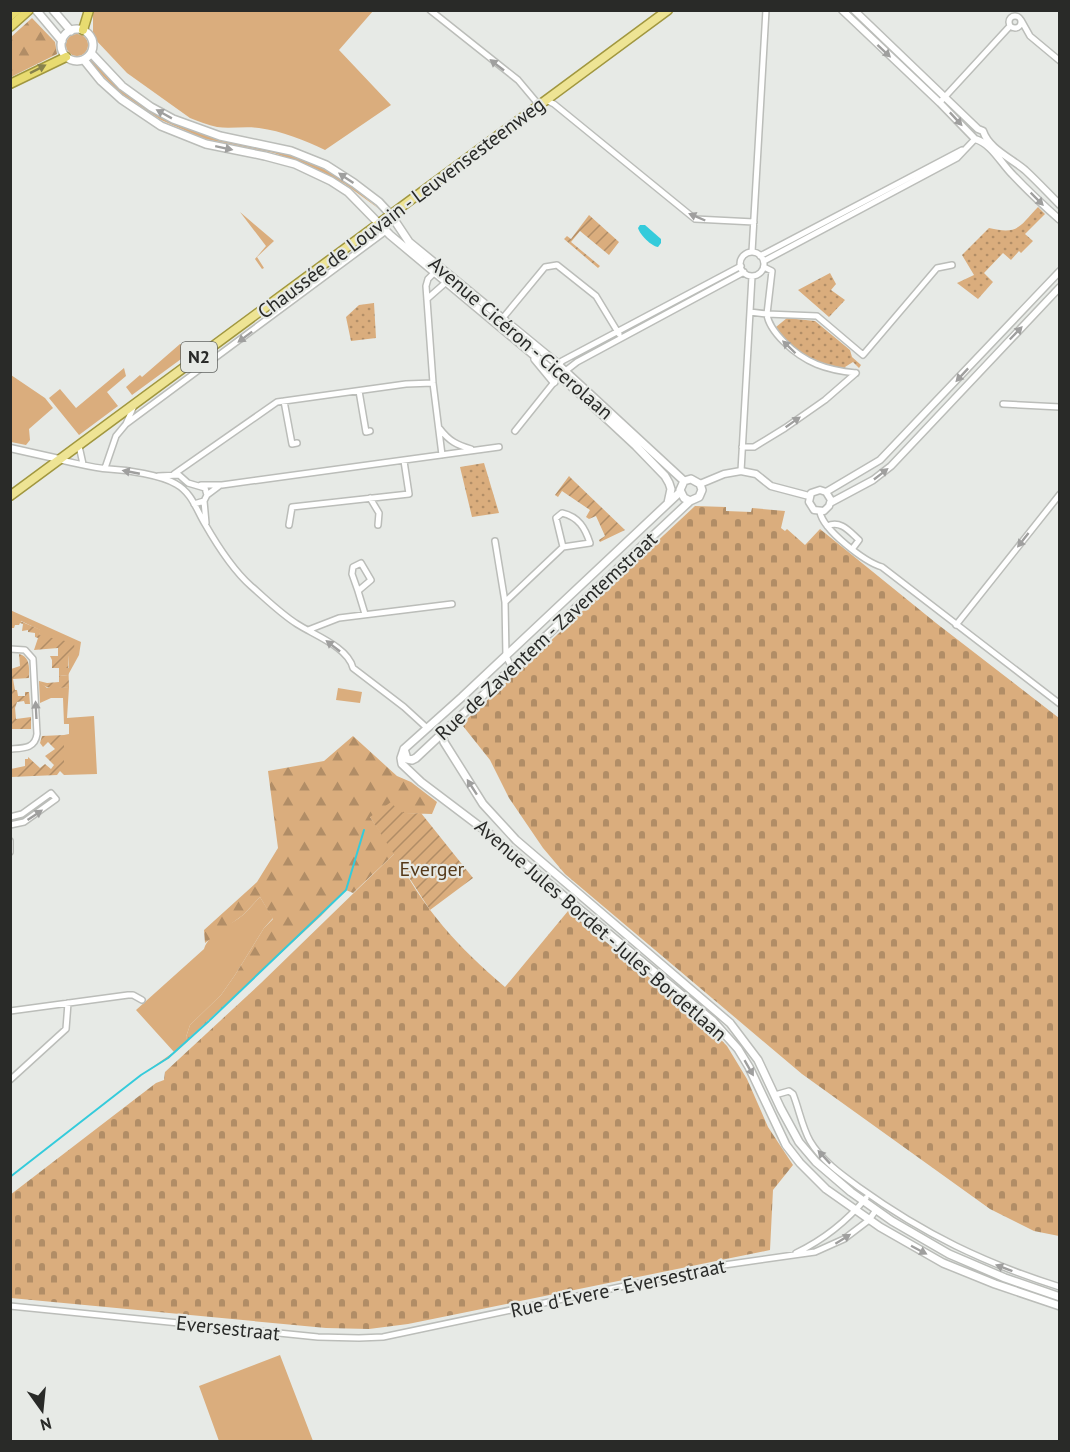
<svg xmlns="http://www.w3.org/2000/svg" width="1070" height="1452" viewBox="0 0 1070 1452" font-family="'PT Sans',sans-serif">
<style>
.grass{fill:#daad7d}
.forest{fill:url(#forest-firs)}
.cemetery{fill:url(#cemetery-stones)}
.park{fill:url(#park-dots)}
.garden{fill:url(#garden-furrows)}
.water{fill:#34cbdb}
.lines{fill:none;stroke-linecap:round;stroke-linejoin:round}
.stream{stroke:#34cbdb;stroke-width:2}
.minor-casing{stroke:#bbbdb9;stroke-width:8}
.tertiary-casing{stroke:#bbbdb9;stroke-width:9}
.secondary-casing{stroke:#bbbdb9;stroke-width:10}
.primary-casing{stroke:#a1973f;stroke-width:11}
.trunk-casing{stroke:#a1973f;stroke-width:11}
.minor{stroke:#fff;stroke-width:5}
.tertiary{stroke:#fff;stroke-width:6}
.secondary{stroke:#fff;stroke-width:7}
.primary{stroke:#eee494;stroke-width:8}
.trunk{stroke:#e8db70;stroke-width:8}
.oneway{fill:#9f9f9e}
.oneway2{fill:#88824c}
.labels{text-anchor:middle;stroke-width:4.5;stroke-linejoin:round;paint-order:stroke}
.shield{fill:#e7eae6;stroke:#626461;stroke-width:1.5}
.shield-label{font-size:18px;font-weight:bold;fill:#292a28}
.street-label{font-size:20px;fill:#292a28;stroke:#e7eae6}
.park-label{font-size:20px;fill:#553919;stroke:#e7eae6}
</style>
<defs>
<pattern id="forest-firs" width="22" height="20" patternUnits="userSpaceOnUse" patternTransform="scale(1.5)"><rect width="22" height="20" fill="#daad7d"/><path d="M5 1l3.5 6h-7zM16 11l3.5 6h-7z" fill="#b18d66"/></pattern>
<pattern id="cemetery-stones" width="16" height="16" patternUnits="userSpaceOnUse" patternTransform="scale(1.5)"><rect width="16" height="16" fill="#daad7d"/><path d="M2 7V4a2 2 0 0 1 4 0v3zM10 15v-3a2 2 0 0 1 4 0v3z" fill="#b18d66"/></pattern>
<pattern id="park-dots" width="8" height="8" patternUnits="userSpaceOnUse" patternTransform="scale(1.5)"><rect width="8" height="8" fill="#daad7d"/><path d="M2 2h.1M6 6h.1" fill="none" stroke="#b18d66" stroke-width="1.8" stroke-linecap="round"/></pattern>
<pattern id="garden-furrows" width="10" height="10" patternUnits="userSpaceOnUse" patternTransform="scale(1.5)"><rect width="10" height="10" fill="#daad7d"/><path d="M-1 1l2-2M0 10L10 0M9 11l2-2" fill="none" stroke="#b18d66"/></pattern>
</defs>
<rect width="100%" height="100%" fill="#e7eae6"/>
<path class="grass" d="M95,10l278,1 -34,39 52,55 -66,45c-21,-10 -43,-19 -66,-22 -14,-2 -29,1 -42,-1 -9,-2 -19,-6 -27,-9l-63,-45 -34,-36v-24z
M66 45a11 11 0 1 1 22 0a11 11 0 1 1-22 0Z
M90,59l44,40 32,20 48,19 73,15 27,11 28,15 40,32 -37,-27 -37,-19 -34,-12 -69,-14 -44,-19 -42,-28 -26,-26z
M240,212l34,29 -17,16 7,11 -2,1 -7,-10 11,-13z
M180,344l12,7 -60,44 -6,-8 14,-12 2,2z
M124,368l2,8 -19,16 11,14 -39,29 -30,-37 11,-9 16,19z
M11,375l34,23 8,10 -24,21 1,11 -4,5 -15,-3z
M10,610l71,32 -2,13 -11,20 -9,1v-8h10l-1,-13h6l-35,-20 1,-5 -19,-9 -2,4h-4l-1,3h-3z
M39,681l8,7 22,-1 -2,31 27,-2 3,58 -33,1v-40l5,-1v-10h-5l-1,-26h-12l-11,5z
M338,688l24,4 -2,11 -24,-3z
M260,897l13,21 -9,10 -29,47 -14,20 -31,30 -4,12 2,4 -19,17 -28,17 -130,102 130,-102 33,-23 -38,-42 68,-61c5,-16 27,-24 39,-34 6,-6 11,-12 17,-18z
M280,1355l33,86h-94l-20,-55z"/>
<path class="forest" d="M32,18l23,24 2,12 -46,23v-40z
M353,736l44,40 14,6 26,20 -5,12c-21,-1 -41,0 -62,3l25,36 -42,40 -7,-3 -25,26 -134,124 -1,-3 4,-12 31,-30 14,-20 29,-47 9,-9 -13,-22 -17,18 -38,28 -1,-13 53,-48 21,-34 -10,-77 56,-10z"/>
<path class="cemetery" d="M695,506l31,1v4l25,1 1,-4 33,3 -4,17 4,3 2,-2 18,16 15,-16 116,94 123,95v518l-25,-5 -44,-22 -188,-135 -237,-200 -22,-26 -34,-50 -19,-38 -27,-34 1,-4z
M395,853c28,56 63,94 110,134l63,-76 136,111 23,24 20,33 21,48 25,38 -20,25 -3,60 -362,74 -39,5 -43,-1 -315,-30 -1,-103 146,-112 8,-3 1,-8 96,-89z"/>
<path class="park" d="M1038,207l7,7 -20,20 8,7 -12,12 -2,-2 -8,9 -8,-7 -19,20 9,9 -15,17 -21,-16 17,-8 -12,-20 27,-27c29,7 30,-1 49,-21z
M830,273l6,11 -5,6 14,10 -16,17 -31,-27z
M374,303l2,35 -25,3 -5,-24 13,-12z
M787,318l28,3 35,29 2,7 9,8 -2,3 -6,-6 -8,5 3,4c-30,-6 -55,-19 -72,-44z
M484,463l15,50 -27,4 -12,-50z"/>
<path class="garden" d="M589,215l30,27 -10,13 -29,-24 -9,11 29,24 -2,2 -34,-29 3,-3 4,3z
M569,476l6,6 50,48 -25,12 -1,-2 6,-4 -9,-20 -7,3 -3,-2 4,-7 -28,-19 -4,6 -3,-2z
M20,621l21,9 -2,5 35,8 1,12 -7,1 1,31c-11,1 -23,4 -30,-6l8,2 12,-1v-6l9,-1v-7h-16v-8l-2,-4h8v-8l-24,2 4,-12 -3,-1v-4l-7,-1v-2l-6,1 1,-7 -3,-1z
M19,654c12,3 10,15 10,24l-16,1 2,11h2l1,6h7v-4h4l1,12h-5l-1,-3 -7,1 -2,6 1,11 15,-2v12h-20v-60l9,-3z
M64,735v40l-4,-4 -3,4 -46,2v-8l14,-3v-7h3v-2l12,11 5,-4 6,5 3,-4 -9,-9 10,-7 -7,-7 -5,5 -3,-4 2,-7z
M391,802c9,12 15,13 30,11l52,65 -43,32 -60,-93z"/>
<path class="water" d="M640,225h5l16,14v4l-3,4c-7,-1 -18,-12 -20,-19z"/>
<g class="lines">
<path class="stream" d="M210,1020l136,-130 18,-60
M10,1177l131,-102 27,-17 41,-37"/>
<g class="minor-casing">
<path id="minor" d="M430,10l88,70 21,25
M1009 22a6 6 0 1 1 12 0a6 6 0 1 1-12 0Z
M1021,20l9,16 30,25
M546,100l8,4 141,115 59,3
M942,100l68,-74
M752,252l14,-242
M740 264a12 12 0 1 1 24 0a12 12 0 1 1-24 0Z
M760,256l202,-106
M764,261l193,-103 18,-19
M764,267l8,4 -5,43 50,2 46,39 74,-87 15,-3
M437,270l-9,9 -2,7 7,97 9,72
M427,299l25,-22
M750,312l17,2c1,10 9,20 17,28 21,21 42,28 72,31
M502,319l43,-52 12,-2 39,31 23,38
M556,368l6,-7 179,-95
M359,391l7,41 4,-1
M284,401l8,43 5,-1
M1003,404l57,3
M126,424l260,-193
M440,429c9,12 17,16 31,20
M515,431l44,-55 18,-14 167,-90
M79,446l4,18
M742,447h12l31,-19 40,-28 31,-27
M60,460c16,3 33,8 49,9 18,1 52,6 67,15 16,9 20,25 29,40 12,21 28,46 46,62 15,13 30,28 46,38 17,11 51,23 56,44l51,39 23,21
M105,468l11,-32 10,-12 7,-16
M741,471l11,-195
M174,474l103,-72 129,-18 27,-1
M158,476l21,-1 9,8 17,5 2,7
M201,485h21l277,-38
M370,498l9,15 -1,12
M204,501l2,22
M194,504l10,-3 3,-6 12,-9
M820,512c3,18 45,50 62,55l178,137
M289,525l3,-18 117,-13 -5,-33
M827,526c14,-6 22,5 32,14l-6,8
M495,541l10,61
M358,591l-6,-17 1,-7 8,-4 10,17 -13,11 7,23
M956,625l104,-131
M308,630l31,-12 113,-14
M10,649l15,1 8,9 4,75c-2,15 -14,14 -27,15
M512,668l-6,-12 -1,-54 58,-55 27,-4c-5,-15 -11,-26 -28,-30l-6,5 7,29
M10,817l12,-3 29,-21 5,6 -32,23 -14,3
M10,841v11
M10,1011l118,-16h5l9,5
M10,1080l56,-51 2,-26
M775,1095l14,-4 4,3c6,15 9,33 17,47 11,19 32,34 50,47 64,46 124,75 200,99
M796,1253c27,-13 51,-32 70,-55
M10,1306l308,31 41,1 24,-1 341,-72 91,-13 29,-13 25,-19 7,-10"/>
</g>
<g class="tertiary-casing">
<path id="tertiary" d="M842,10l98,93 35,36c16,4 26,24 37,35 15,16 31,31 48,46
M854,10l124,119 5,2c6,18 28,27 42,39 12,11 23,23 35,35
M10,448l49,11
M700,484l24,-10 17,-3 15,3 15,12 38,10
M826,492l5,8 -2,6 -5,5 -10,-1 -5,-8 2,-9 9,-3 6,2 54,-32 180,-189
M830,503l43,-23 18,-14 169,-179"/>
</g>
<g class="secondary-casing">
<path id="secondary" d="M36,10l26,31
M53,10l18,21
M61 45a16 16 0 1 1 32 0a16 16 0 1 1-32 0Z
M91,53l31,33 29,21 22,12 47,17 71,15 35,14 28,18 25,19 12,13 18,27 144,118 131,121
M84,60l17,21 20,18 40,27 45,18 59,12 30,8 36,17 17,11 42,43 188,157 58,54 29,30 4,7 2,6 -3,14
M535,359l19,23
M680,492l-218,205 -58,52 -3,9 1,6 19,18 70,53 222,186 25,28 11,18 37,78 14,18 26,26 54,38 63,36 52,21 65,22
M442,734l2,8 39,62 33,36 214,183 28,37 23,49 18,33 17,20 35,30 41,29 57,33 56,24 55,19
M404,749l3,10 5,1 4,-2 274,-257 9,-4 3,-7 -2,-6 -9,-5 -7,2 -4,9 4,8 6,3"/>
</g>
<g class="primary-casing">
<path id="primary" d="M10,496l658,-486"/>
</g>
<g class="trunk-casing">
<path id="trunk" d="M10,16l7,-6
M10,27l19,-17
M83,30l6,-20
M10,84l56,-27"/>
</g>
<use href="#minor" class="minor"/>
<use href="#tertiary" class="tertiary"/>
<use href="#secondary" class="secondary"/>
<use href="#primary" class="primary"/>
<use href="#trunk" class="trunk"/>
</g>
<defs><path id="oneway-solid" d="M-6-.8H1V-3.2L6.5 0L1 3.2V.8H-6Z" transform="scale(1.5)"/></defs>
<g class="oneway">
<use href="#oneway-solid" transform="translate(884 51) rotate(43)"/>
<use href="#oneway-solid" transform="translate(497 65) rotate(-142)"/>
<use href="#oneway-solid" transform="translate(164 114) rotate(-151)"/>
<use href="#oneway-solid" transform="translate(956 119) rotate(47)"/>
<use href="#oneway-solid" transform="translate(224 148) rotate(12)"/>
<use href="#oneway-solid" transform="translate(346 178) rotate(-146)"/>
<use href="#oneway-solid" transform="translate(1037 199) rotate(45)"/>
<use href="#oneway-solid" transform="translate(697 217) rotate(-157)"/>
<use href="#oneway-solid" transform="translate(1016 333) rotate(-46)"/>
<use href="#oneway-solid" transform="translate(245 337) rotate(143)"/>
<use href="#oneway-solid" transform="translate(789 347) rotate(-136)"/>
<use href="#oneway-solid" transform="translate(962 375) rotate(133)"/>
<use href="#oneway-solid" transform="translate(793 422) rotate(-35)"/>
<use href="#oneway-solid" transform="translate(131 472) rotate(-169)"/>
<use href="#oneway-solid" transform="translate(881 474) rotate(-38)"/>
<use href="#oneway-solid" transform="translate(1023 540) rotate(128)"/>
<use href="#oneway-solid" transform="translate(333 646) rotate(-142)"/>
<use href="#oneway-solid" transform="translate(36 710) rotate(-93)"/>
<use href="#oneway-solid" transform="translate(472 787) rotate(-123)"/>
<use href="#oneway-solid" transform="translate(35 815) rotate(-34)"/>
<use href="#oneway-solid" transform="translate(749 1068) rotate(60)"/>
<use href="#oneway-solid" transform="translate(824 1157) rotate(-133)"/>
<use href="#oneway-solid" transform="translate(843 1239) rotate(-32)"/>
<use href="#oneway-solid" transform="translate(919 1250) rotate(28)"/>
<use href="#oneway-solid" transform="translate(1004 1268) rotate(-159)"/>
</g>
<use class="oneway2" href="#oneway-solid" transform="translate(38 69) rotate(-27)"/>
<g class="labels">
<rect class="shield" x="181" y="342" width="36" height="30" rx="4.5"/>
<g class="shield-label">
<text x="199" y="363">N2</text>
</g>
<g class="street-label">
<text transform="translate(401 208) rotate(-37)" y="7">Chaussée de Louvain - Leuvensesteenweg</text>
<text transform="translate(521 338) rotate(41)" y="7">Avenue Cicéron - Cicerolaan</text>
<text transform="translate(546 636) rotate(-43)" y="7">Rue de Zaventem - Zaventemstraat</text>
<text transform="translate(601 930) rotate(41)" y="7">Avenue Jules Bordet - Jules Bordetlaan</text>
<text transform="translate(618 1288) rotate(-12)" y="7">Rue d'Evere - Eversestraat</text>
<text transform="translate(228 1328) rotate(6)" y="7">Eversestraat</text>
</g>
<g class="park-label">
<text x="432" y="876">Everger</text>
</g>
</g>
<rect width="1070" height="1452" fill="none" stroke="#292a28" stroke-width="24"/>
<g transform="translate(42 1410) rotate(165)" stroke="#e7eae6" stroke-width="4.5" paint-order="stroke">
<path d="M0-4.5L10 22L0 15L-10 22Z" fill="#292a28"/>
<text y="-9" font-size="16" font-weight="bold" text-anchor="middle" fill="#292a28">N</text>
</g>
</svg>
